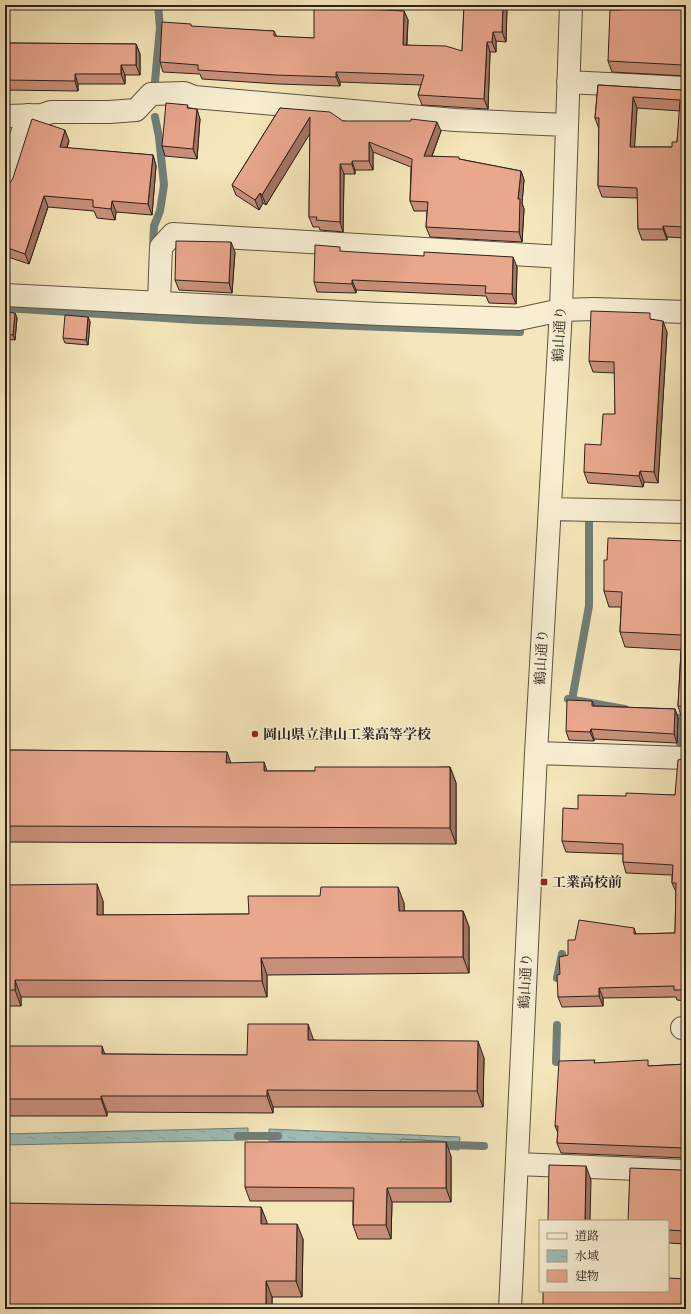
<svg xmlns="http://www.w3.org/2000/svg" width="691" height="1314" viewBox="0 0 691 1314" font-family="'IM FELL Double Pica','Noto Serif JP',serif">
<style>
.water{fill:url(#water-ripples);stroke:#707f78}
.lines{fill:none;stroke-linecap:round;stroke-linejoin:round}
.shore{stroke:#656f68;stroke-width:1}
.stream{stroke:#707f78;stroke-width:8}
.minor-casing{stroke:#5e5242;stroke-width:24}
.minor{stroke:#f8efd3;stroke-width:22}
.wall{fill:#c8907a;stroke:#2c201a;fill-rule:evenodd}
.shaded-wall{fill:#a37563;stroke:#2c201a}
.building{fill:#e9a78e;stroke:#2c201a;fill-rule:evenodd}
.poi-dot{fill:#8f2418;stroke:#f8efd3;stroke-width:1.5}
.labels{text-anchor:middle;stroke-width:3;stroke-linejoin:round;paint-order:stroke}
.street-label{font-size:14px;fill:#2c201a;stroke:#f8efd3}
.poi-label{font-size:14px;font-weight:bold;fill:#2c201a;stroke:#f8efd3;text-anchor:start}
</style>
<defs>
<pattern id="water-ripples" width="26" height="14" patternUnits="userSpaceOnUse"><rect width="26" height="14" fill="#9ebeb7"/><path d="M2 4q2-2 4 0t4 0M15 11q2-2 4 0t4 0" fill="none" stroke="#88a39d"/></pattern>
</defs>
<rect width="100%" height="100%" fill="#f5e7bb"/>
<filter id="stains"><feTurbulence type="fractalNoise" baseFrequency=".005" numOctaves="4"/><feColorMatrix values="0 0 0 0 .2 0 0 0 0 .09 0 0 0 0 .02 0 0 0 .5 -.17"/></filter>
<radialGradient id="worn" r=".72"><stop offset=".6" stop-color="#630" stop-opacity="0"/><stop offset="1" stop-color="#630" stop-opacity=".3"/></radialGradient>
<path class="water" d="M248,1128v12l-243,5v-11z
M269,1129l191,8 -1,13 -190,-9z"/>
<g class="lines">
<path class="shore" d="M400,1141l2,-2 54,3 -2,3h-6"/>
<path class="stream" d="M155,81l5,-53 -2,-23
M153,248l1,-22 6,-15 4,-26 -5,-48 -4,-20
M5,308l191,12 324,12v-3
M568,699l57,10
M572,700l17,-94v-83
M668,716l12,2v26
M557,978l5,-24
M556,1062l1,-37
M238,1136h40
M450,1145l34,1"/>
<g class="minor-casing">
<path id="minor" d="M568,82l118,6
M5,116l37,-1 9,-3h58l27,-2 15,-16 33,-1 10,4 261,23 111,5
M5,185l23,-70
M5,295l375,19 139,5 42,-9 34,-1 91,3
M159,303l2,-56 12,-13 389,23
M550,509l136,3
M536,753l150,5
M682,1028h4
M517,1164l169,7
M510,1309l26,-556 25,-443 10,-305"/>
</g>
<use href="#minor" class="minor"/>
</g>
<path class="wall" d="M464,5h43v2l-1,35 -10,-1v11h-6l-2,57 -66,-4 -4,-10 3,-10 -81,-3v4l-62,-2 -76,-5 -2,-5 -37,-2 -3,-10 32,-35 82,4 3,6 37,1 32,-32v2l58,3 4,9 -1,25 55,6z
M686,5v71l-74,-4 -4,-11 12,-51z
M5,43l131,1 4,10v21h-15v9h-47v7l-73,-1z
M598,85l83,5 5,-1v149l-19,-1v3h-25l-4,-11v-31l-36,-1 -4,-11 1,-57 -4,-11zM637,108l43,3 -3,31 -5,5h-38z
M189,108l11,11 -3,40 -32,-3 -3,-10z
M280,108l63,13 98,10 -9,25 27,3 62,12 3,9 -2,23 2,6 -2,33 -92,-5 -4,-10 1,-16h-13l-4,-10 1,-34 -38,-15v18h-18v4h-11l-1,58 -23,-2 -1,-3h-6l-4,-10 1,-84 -44,72 -3,-2 -4,7 -23,-15 -4,-10z
M69,141l-2,7 86,7 3,11 -4,49 -36,-3 -1,8 -18,-2 -3,-7 -46,-4 -19,57 -24,-8v-70l5,-3z
M235,252l-3,41 -53,-3 -4,-10z
M341,252l176,15 -1,37 -27,-1 -3,-7 -130,-6v3l-39,-1 -3,-10z
M5,312l10,1 2,5 -2,22 -10,-1z
M88,317l2,5 -2,23 -23,-2 -2,-5z
M652,319l15,13 -9,151 -14,-1 -1,5 -55,-4 -4,-11 17,-27 14,-31v-41l-22,-1 -4,-11z
M686,541v181h-3l-5,-16 3,-56 -56,-3 -5,-15 1,-25h-12l-5,-16 3,-31z
M592,701l2,5 81,3 3,9 -1,25 -83,-4v2l-25,-1 -3,-9z
M5,750l222,2 3,11 37,8h48l135,-4 6,16v61l-451,-2z
M686,758v243l-9,-1 -1,-3 -73,1v8l-41,1 -4,-10 2,-23 15,-34 59,-12 2,6 39,-1 1,-41 -4,-9v-8l-46,-2 -3,-11v-8l-57,-2 -4,-11 16,-32 48,-13 49,-1z
M5,885l98,16v14l146,-1 155,-11v8h59l6,16v46l-202,2v22h-246v9h-16z
M314,1040l170,18 -1,49h-210v6l-166,-1v4h-102v-70l100,8 142,1z
M596,1063l54,3 36,-2v94l-125,-5 -4,-10 1,-10 -3,-7z
M451,1156v46h-59l-1,37h-33l-5,-14v-24h-103l-5,-14z
M686,1169v75l-18,-1v-22l13,-51z
M261,1207l6,17 36,15 -1,58h-30v12h-267z"/>
<path class="shaded-wall" d="M342,5h3l1,1v12l-4,-10z
M503,5h4v2l-1,35 -4,-10z
M404,11l4,9 -2,35 -3,-10z
M493,32l3,9v11l-4,-10z
M487,42l3,10 -2,57 -4,-10z
M136,44l4,10v21l-4,-10z
M121,65l4,10v9l-4,-10z
M336,72l4,10v4l-4,-9z
M75,74l3,10v7l-3,-10z
M633,97l4,11 -3,49 -4,-10z
M197,109l3,10 -3,40 -4,-10z
M310,117l4,10 -48,78 -4,-10z
M437,122l4,9 -13,35 -4,-10z
M65,130l4,11 -6,17 -3,-11z
M369,142l4,10v18l-4,-9z
M153,155l3,11 -4,49 -4,-11z
M352,161l3,9v4l-3,-10z
M340,164l4,10 -1,58 -3,-10z
M521,171l3,9 -2,23 2,6 -2,33 -3,-10 -1,-33z
M260,193l3,10 -4,7 -4,-10z
M44,196l4,11 -19,57 -4,-10z
M112,201l4,11 -1,8 -4,-11z
M663,226l4,11v3l-4,-11z
M231,242l4,10 -3,41 -3,-10z
M513,257l4,10 -1,37 -4,-10z
M352,280l4,10v3l-4,-9z
M15,313l2,5 -2,22 -2,-5z
M88,317l2,5 -2,23 -2,-5z
M663,321l4,11 -9,151 -4,-11z
M640,471l4,11 -1,5 -4,-11z
M675,709l3,9 -1,25 -3,-9z
M591,729l3,10v2l-4,-9z
M227,752l6,17 -7,-6z
M264,762l6,17 -6,-8z
M450,767l6,16v61l-6,-16z
M97,884l6,17v30l-6,-16z
M398,887l6,16 1,24 -6,-16z
M463,911l6,16v46l-6,-16z
M261,958l6,17v22l-5,-16z
M15,980l6,17v9l-6,-16z
M599,988l4,10v8l-4,-10z
M308,1024l6,17 -6,-1z
M478,1041l6,17 -1,49 -6,-16z
M102,1046l6,17 -6,-9z
M267,1090l6,17v6l-6,-17z
M101,1096l6,16v4l-6,-17z
M446,1142l5,14v46l-5,-14z
M586,1166l5,14 -1,41h-5z
M387,1188l5,14 -1,37 -5,-14z
M261,1207l6,15v17l-6,-15z
M297,1224l6,15 -1,58 -6,-16z
M266,1281l6,16v12h-6z"/>
<path class="building" d="M314,5h28v3l62,3 -1,34 43,1 16,5 2,-46h39l-1,27h-9l-1,10h-5l-3,57 -66,-4 6,-20 -88,-3v5l-61,-2 -77,-5v-5l-38,-3 2,-40 29,2v2l83,5v5l40,2z
M620,5h66v61l-3,-1 -75,-4 2,-51h10z
M5,43l131,1v21h-15v9h-46v7l-70,-1z
M598,85l83,5 5,-1v138l-23,-1v3h-25l-1,-41 -39,-2 1,-68h-4zM633,97l47,3 -3,42h-5v5h-42z
M166,103l22,2 -1,3 10,1 -4,40 -31,-3z
M280,108l50,4 13,9h68v-2l26,3 -13,34 35,1v2l62,12 -3,28h2l-1,33 -93,-5 2,-25 -18,-1 2,-42 -43,-17v19h-17v3h-12v58l-24,-2 1,-3h-8l1,-100 -48,78 -2,-2 -5,7 -23,-15z
M32,119l33,11 -5,17 93,8 -5,49 -36,-3 -1,8 -18,-2v-7l-49,-4 -19,58 -20,-7v-61l5,-3 3,-5z
M176,241l55,1 -2,41 -54,-3z
M315,245l25,2v4l30,2 54,3v-4l89,5 -1,37 -27,-1 1,-7 -134,-6v4l-38,-2z
M591,311l59,2v6l13,2 -9,151 -14,-1 -1,5 -55,-4 1,-28 16,1 2,-31h12l-1,-52 -25,-1z
M5,312l10,1 -2,22 -8,-1z
M65,315l23,2 -2,23 -23,-2z
M608,538l78,3v166l-8,-1 4,-71 -62,-3 2,-40 -18,-1v-31h3z
M567,700l25,1v5l83,3 -1,25 -83,-5 -1,3 -24,-1z
M5,750l222,2 -1,11 38,-1v9h51v-4h135v61l-445,-2z
M686,758v232h-12v-4l-75,2v8l-41,1 -1,-22 3,-1 -1,-17 9,-2v-15h7l4,-20 55,8v6l41,-1 1,-50h-4l1,-18 -50,-3v-18l-61,-3 1,-33 15,1v-14l48,1v-3l49,2 3,-35z
M97,884v31l152,-1 -1,-18h72l1,-9h77l1,24h64v46l-202,1 1,23 -247,-1v10h-10v-105z
M248,1024h60v16l170,1 -1,50 -210,-1v6h-166v3h-96v-53h97v8l145,1z
M595,1060l-1,3 54,-3v6l38,-2v85l-3,-1 -126,-5 1,-17h-3l4,-65z
M245,1142h201v46h-59l-1,37h-33l1,-37 -109,-1z
M549,1165l37,1 -1,55h-37z
M630,1168l51,2 5,-1v62l-18,-1v-9h-40z
M5,1203l256,4v17h36l-1,57h-30v28h-261z
M668,1278l18,1v30h-143v-18h125z"/>
<g class="poi-dot">
<circle cx="255" cy="734" r="4"/>
<rect x="540" y="878" width="8" height="8" rx="2"/>
</g>
<g class="labels">
<g class="street-label">
<text transform="translate(559 334) rotate(-87)" y="5">鶴山通り</text>
<text transform="translate(541 657) rotate(-87)" y="5">鶴山通り</text>
<text transform="translate(525 981) rotate(-87)" y="5">鶴山通り</text>
</g>
<g class="poi-label">
<text x="263" y="739">岡山県立津山工業高等学校</text>
<text x="552" y="887">工業高校前</text>
</g>
</g>
<rect width="691" height="1314" fill="none" stroke="#f5e7bb" stroke-width="20"/>
<rect x="6" y="6" width="679" height="1302" fill="none" stroke="#2c201a" stroke-width="2"/>
<rect x="10" y="10" width="671" height="1294" fill="none" stroke="#2c201a"/>
<rect x="539" y="1220" width="130" height="72" fill="#f8efd3" stroke="#a69c89"/>
<rect x="547" y="1233" width="20" height="6" fill="#f8efd3" stroke="#a69c89"/>
<text x="575" y="1240" font-size="12" fill="#2c201a">道路</text>
<rect x="547" y="1250" width="20" height="12" fill="url(#water-ripples)" stroke="#a69c89"/>
<text x="575" y="1260" font-size="12" fill="#2c201a">水域</text>
<rect x="547" y="1270" width="20" height="12" fill="#e9a78e" stroke="#a69c89"/>
<text x="575" y="1280" font-size="12" fill="#2c201a">建物</text>
<rect width="100%" height="100%" filter="url(#stains)"/>
<rect width="100%" height="100%" fill="url(#worn)"/>
</svg>
